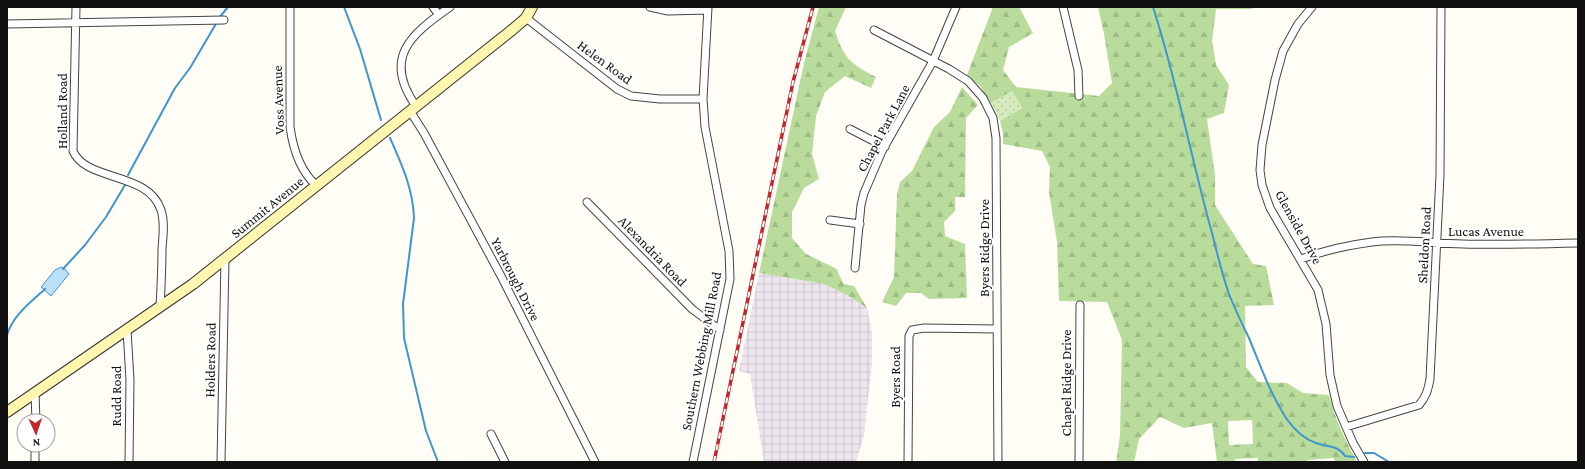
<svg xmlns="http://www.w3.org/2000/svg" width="1585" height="469" viewBox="0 0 1585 469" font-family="'Crimson Pro',serif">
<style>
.industrial{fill:url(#industrial-grid)}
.grass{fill:url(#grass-dots)}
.forest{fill:url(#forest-firs);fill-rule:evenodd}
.water{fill:#b9e0f7;stroke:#3f96cf}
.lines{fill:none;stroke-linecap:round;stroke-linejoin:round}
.stream{stroke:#3f96cf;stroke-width:2}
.minor-casing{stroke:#444;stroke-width:9}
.secondary-casing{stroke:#333;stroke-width:12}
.minor{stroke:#fff;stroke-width:7}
.secondary{stroke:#fff6b0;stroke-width:10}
.rail-casing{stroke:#c4262e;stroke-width:3.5}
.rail{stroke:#fff;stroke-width:2;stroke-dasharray:6;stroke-linecap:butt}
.labels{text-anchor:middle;stroke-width:4;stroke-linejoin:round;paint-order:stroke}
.street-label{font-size:14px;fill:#111;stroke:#fff}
</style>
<defs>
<pattern id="industrial-grid" width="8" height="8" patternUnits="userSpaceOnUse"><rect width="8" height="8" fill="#eee6ef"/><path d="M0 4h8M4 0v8" fill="none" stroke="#cbc4cc"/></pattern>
<pattern id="grass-dots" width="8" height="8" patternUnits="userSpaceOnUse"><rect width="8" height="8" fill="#d5ebbd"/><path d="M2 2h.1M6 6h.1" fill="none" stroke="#b6c8a1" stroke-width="1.8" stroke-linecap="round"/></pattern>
<pattern id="forest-firs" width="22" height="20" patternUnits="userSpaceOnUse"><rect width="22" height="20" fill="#b9dc9c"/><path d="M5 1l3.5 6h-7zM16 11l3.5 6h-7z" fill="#9ebc85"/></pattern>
</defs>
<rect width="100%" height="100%" fill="#fffdf5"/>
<path class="industrial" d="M759,273l65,11 23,11 20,13 5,26v29l-8,72 -8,27h-92l-14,-88 -11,-3z"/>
<path class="grass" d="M1012,91l10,17 -22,13 -9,-18z"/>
<path class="forest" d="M819,7h27l-11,24c9,28 16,33 41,46l-5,11 -26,-12 -20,16 -9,24 -4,38 7,25 -15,9 -12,24v26l14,16 31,15 2,6 5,9 10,2 13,22 -20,-13 -23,-11 -65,-11 45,-210z
M993,7h26l14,26 -24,14 -6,23 13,17 83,9 13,-13 -8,-49 -6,-27h155l-1,2h-36l-4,32 4,24 13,20 -5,28 -17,6 8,56v30l38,59 13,2 8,39 -29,1 1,61 12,15 29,1 16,10 26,2c6,24 16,45 28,67h-21l-3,-4 -26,2v2h-49v-4l-23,1v3h-18l-5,-39 -28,5 -24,-11 -21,22 -5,23h-18l4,-26 2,-96 -15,-38 -48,-1 -2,-59 -8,-50 1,-25 -8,-16 -39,-7v-10l-3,-13 22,-13 -10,-17 -21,12 -11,-17 -13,-11zM1252,420l1,24 -24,1 -1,-24z
M962,87l16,18 -12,13 -1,79h-10v14l-11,11 1,14 20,8 2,54 -38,1 -8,-6h-15l-10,13 -14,-4 12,-25 3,-83 3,-12 12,-11 22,-44 16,-15z"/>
<path class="water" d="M61,267l3,1 5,6 -18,22 -10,-9 14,-17z"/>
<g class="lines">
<path class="stream" d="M344,7l16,42 21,71
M1153,7c24,74 38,151 59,226 5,20 10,41 17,61 6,15 13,30 20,44 11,27 21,55 37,80 7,10 18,21 30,25 11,4 22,2 29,13l9,1
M219,18l9,-11
M390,138c12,27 23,51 24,80l-11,86 1,34 22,93 12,31
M128,175l47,-87 15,-20 27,-46
M63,269l22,-24 21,-28 19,-32
M7,335c6,-20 24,-33 38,-46
M1365,453h9l15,9"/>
<g class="minor-casing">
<path id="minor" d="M76,7l-3,144c13,31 75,20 88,59 4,12 2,26 1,39 0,19 -1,39 -2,58
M290,7v120c3,21 10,44 26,58
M433,7l6,8
M650,7l18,4 40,-1
M1063,7l15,63 1,26
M1312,7l-14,17 -15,27 -8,29 -13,65 -2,25 2,15 8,23 48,82 8,34 4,51 7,31 16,37 11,19
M526,18l91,71 14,7 29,3h43
M7,24l217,-4
M874,30l75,39 19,12 15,17 10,20 3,20 2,324
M416,106c-34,-48 -5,-72 34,-99
M410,111l14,22 77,143 94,186
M850,129l35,18
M587,202l105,107 28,21
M830,220l30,4
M1301,259c22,-8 47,-14 71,-17 29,-4 61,2 91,2 38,1 77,0 115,-1
M855,268l6,-63 3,-12 18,-42 51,-90 23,-54
M127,330l3,50 -1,82
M35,393l1,28
M1346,427l73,-22c7,-8 9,-15 11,-26l10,-204 1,-168
M491,434l14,28
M35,462v-17
M221,462l4,-203
M693,462l37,-183 -1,-28 -24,-124 -2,-28 5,-92
M908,462l1,-126 3,-6 12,-2 73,1
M1079,462l1,-157"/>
</g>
<g class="secondary-casing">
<path id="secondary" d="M7,412l186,-128 319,-254 14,-12 6,-11"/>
</g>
<use href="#minor" class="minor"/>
<use href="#secondary" class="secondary"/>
<g class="rail-casing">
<path id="rail" d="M714,462l79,-380 20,-75"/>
</g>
<use href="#rail" class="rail"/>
</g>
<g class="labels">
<g class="street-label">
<text transform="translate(605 62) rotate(36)" y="5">Helen Road</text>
<text transform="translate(278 100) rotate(-92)" y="5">Voss Avenue</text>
<text transform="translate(62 111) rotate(-90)" y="5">Holland Road</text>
<text transform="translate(883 128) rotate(-62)" y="5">Chapel Park Lane</text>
<text transform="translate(267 207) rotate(-39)" y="5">Summit Avenue</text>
<text transform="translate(1299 227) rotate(61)" y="5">Glenside Drive</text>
<text x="1486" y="236">Lucas Avenue</text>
<text transform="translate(1424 245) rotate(-87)" y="5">Sheldon Road</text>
<text transform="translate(984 248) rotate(-90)" y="5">Byers Ridge Drive</text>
<text transform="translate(653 251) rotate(46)" y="5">Alexandria Road</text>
<text transform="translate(516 279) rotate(63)" y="5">Yarbrough Drive</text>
<text transform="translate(701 351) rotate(-79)" y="5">Southern Webbing Mill Road</text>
<text transform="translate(210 360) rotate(-89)" y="5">Holders Road</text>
<text transform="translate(895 377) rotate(-90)" y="5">Byers Road</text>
<text transform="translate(1066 383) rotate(-90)" y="5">Chapel Ridge Drive</text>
<text transform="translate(116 396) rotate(-90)" y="5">Rudd Road</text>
</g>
</g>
<rect width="1585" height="469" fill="none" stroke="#111111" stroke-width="16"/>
<g transform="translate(36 433) rotate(177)"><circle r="19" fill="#ffffff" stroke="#a0a0a0"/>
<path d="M0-3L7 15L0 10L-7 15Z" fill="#c4262e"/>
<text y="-6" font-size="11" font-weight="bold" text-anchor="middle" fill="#111111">N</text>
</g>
</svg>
